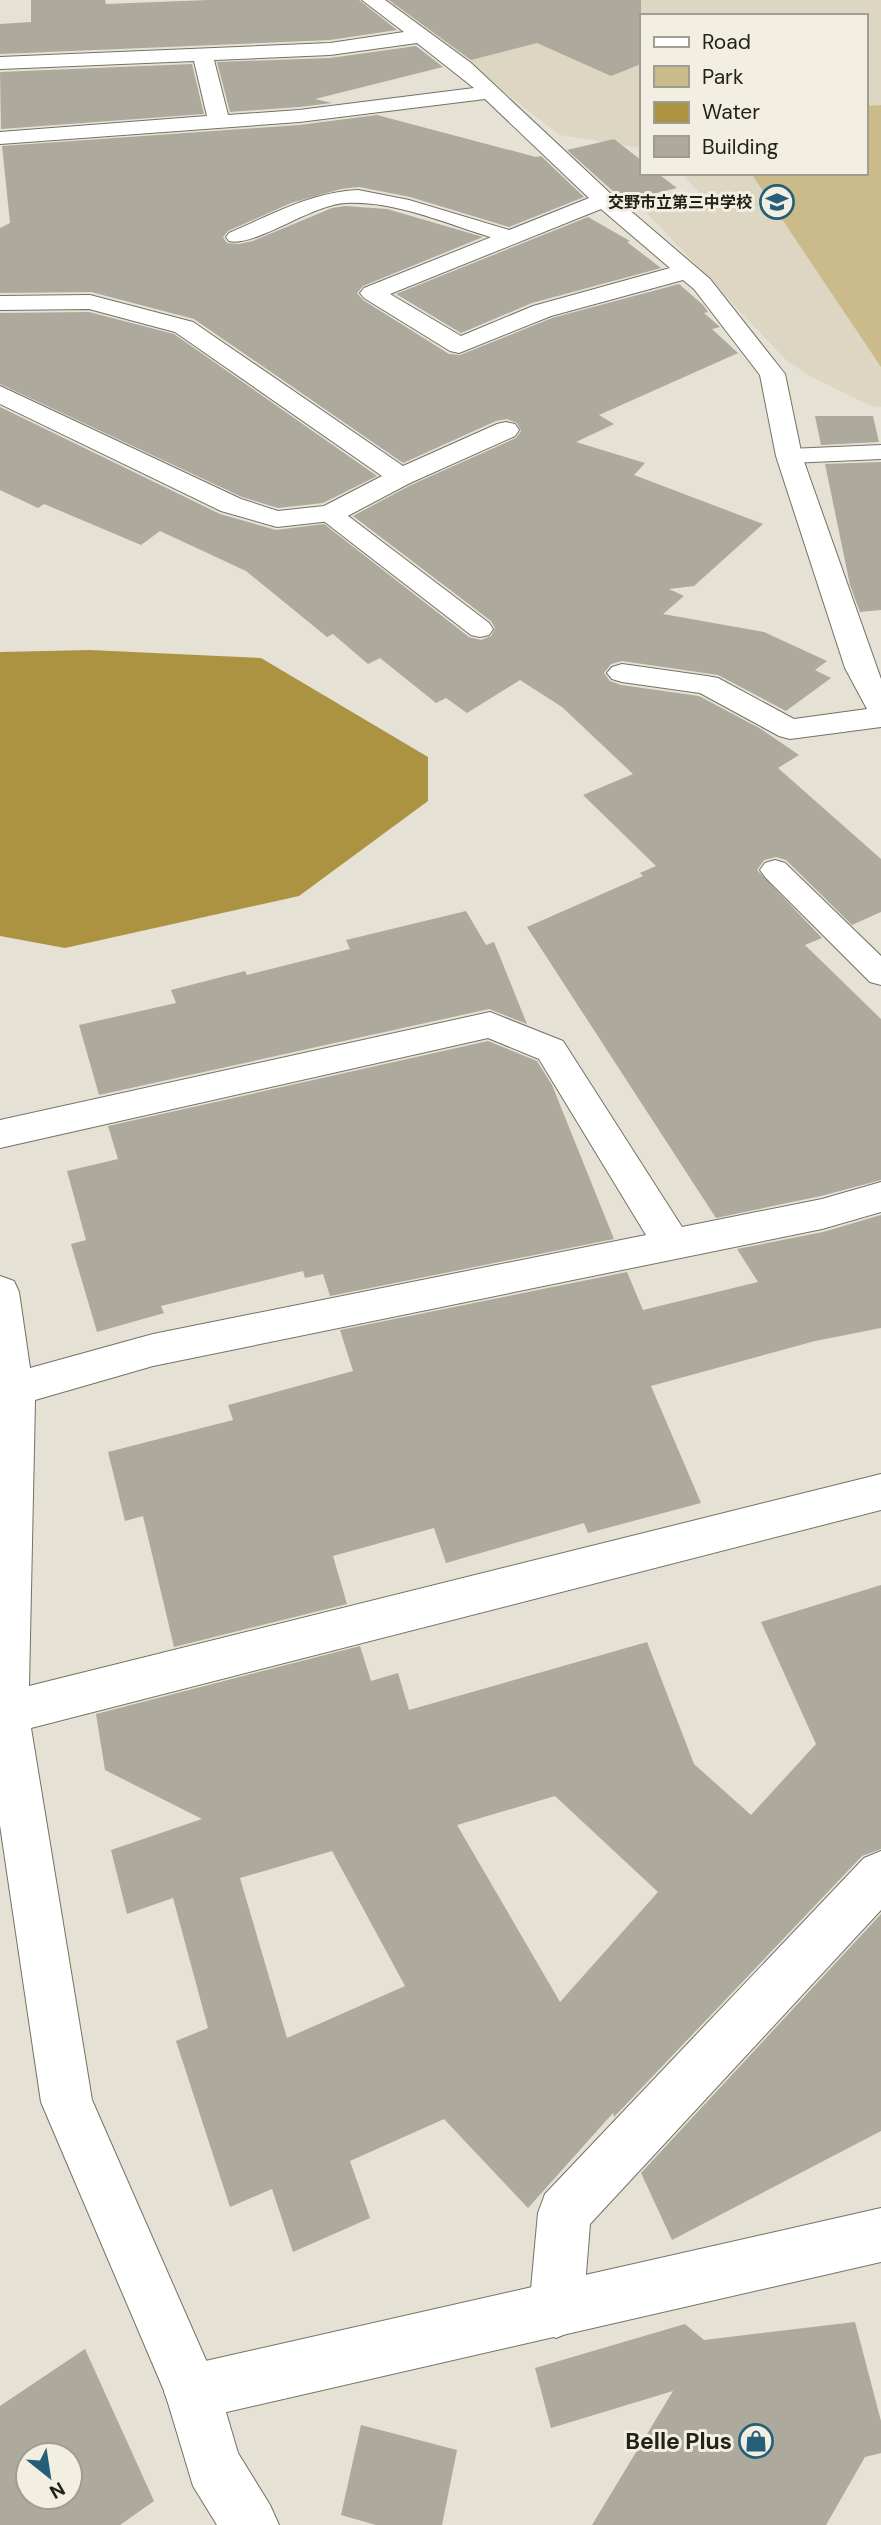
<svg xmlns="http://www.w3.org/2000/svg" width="881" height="2525" viewBox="0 0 881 2525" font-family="'DM Sans','Noto Sans JP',sans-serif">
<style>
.built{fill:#ddd6c2}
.green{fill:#cbbb8a}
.water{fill:#ac9342}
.building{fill:#ada99d;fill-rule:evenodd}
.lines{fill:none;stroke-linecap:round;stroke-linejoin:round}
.service-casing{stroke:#757166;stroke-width:2}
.minor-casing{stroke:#757166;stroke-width:2}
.tertiary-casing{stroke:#757166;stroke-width:2}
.service{fill:#fff;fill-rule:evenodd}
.minor{fill:#fff;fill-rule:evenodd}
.tertiary{fill:#fff;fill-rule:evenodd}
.labels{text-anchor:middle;stroke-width:6;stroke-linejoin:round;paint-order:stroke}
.far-poi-label{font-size:16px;font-weight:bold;fill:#22211c;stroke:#f2eee1;text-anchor:end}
.near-poi-label{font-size:23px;font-weight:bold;fill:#22211c;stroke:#f2eee1;text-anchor:end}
</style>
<rect width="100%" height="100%" fill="#e5e1d4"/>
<path class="built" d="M384,0h497v407l-10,-1 -63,-31 -22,-15 -141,-149 56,-17 -20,-21h184v-157h-224v132l-81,-13z"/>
<path class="green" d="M881,105v262l-130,-194h114v-67z"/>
<path class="water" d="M90,650l171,8 167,99v44l-129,95 -234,52 -65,-12v-284z"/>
<path class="building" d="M31,0h74l1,4 102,-4h151l38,30 -67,10 -330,14v-30l31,-2z
M389,0h252v64l-30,12 -74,-33 -66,17z
M416,46l27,21 -128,32 17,4 -33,4 -69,5 -13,-50 113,-4z
M192,64l12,50 -203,15 -1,-57z
M377,115l159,42 5,-1 43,41 -75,30 -99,-30 -51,-10 -18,2 -50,14 -63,28 -5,6 4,6 12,1 14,-3 79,-33 13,-2 42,3 96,28 -120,49 -6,7 6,7 86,54 11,1 92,-37 127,-34 24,21 5,7 -4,1 16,14 -8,2 26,24 -139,62 15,9 -38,18 69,21 -11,12 129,49 -69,62 -25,3 15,7 -21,18 101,18 63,29 -12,9 16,8 -45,33 -68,-36 -96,-14 -11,3 -7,9 6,8 11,4 78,11 62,33 38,26 -21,13 103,91v53l-29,13 -66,-65 -10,-3 -12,3 -7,10 65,68 -17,7 76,74v161l-60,16 -105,22 -189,-291 116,-51 -3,-3 16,-7 -73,-71 50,-21 -71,-67 -42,-27 -53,33 -21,-15 -10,5 -56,-45 -12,6 -35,-30 -6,3 -81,-66 -86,-40 -19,14 -97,-41 -6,4 -38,-18v-83l220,107 56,16 48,-6 145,113 12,3 10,-4 4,-8 -4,-7 -138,-105 58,-31 105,-47 5,-7 -4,-8 -10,-4 -11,2 -93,42 -209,-144 -103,-27 -91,1v-65l10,-5 -8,-77 297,-21z
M614,139l27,21v13h16l20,15 -53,13 -57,-51z
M588,217l42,24 -3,1 34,26 -129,35 -71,30 -65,-39z
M89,312l85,22 203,142 -54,27 -45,5 -36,-11 -242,-113v-71z
M815,416h58l6,26 -58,3z
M881,462v148l-21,2 -10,-27 -25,-121z
M466,911l20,34 8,-3 33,82 -38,-15 -390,86 -20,-70 97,-22 -5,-13 74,-19 2,4 103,-26 -4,-9z
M488,1041l49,20 15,24 62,154 -284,57 -7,-22 -18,4 -2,-7 -142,35 3,7 -67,19 -26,-88 15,-4 -19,-69 51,-12 -10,-33z
M881,1215v113l-66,13 -164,45 50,117 -113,30 -4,-10 -138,40 -12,-35 -101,28 14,48 -173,43 -31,-131 -18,5 -17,-69 125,-32 -5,-15 125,-34 -13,-41 287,-58 16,38 115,-28 -21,-33 86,-17z
M881,1585v264l-19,7 -248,261 -1,-4 -85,95 -84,-89 -94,42 20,57 -77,34 -21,-63 -42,18 -54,-166 32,-13 -35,-130 -46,16 -16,-64 91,-31 -97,-49 -9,-56 264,-68 11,35 27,-8 11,37 238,-68 47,122 57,51 65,-71 -55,-122zM555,1796l103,96 -98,110 -103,-177zM332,1851l73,135 -118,52 -47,-160z
M881,1914v217l-209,109 -31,-67z
M855,2322l26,99v32l-16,4 -39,68h-234l81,-134 -122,37 -16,-60 150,-44 19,16z
M85,2349l69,152 -34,24h-120v-119zM28,2455h42v42h-42z
M361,2425l96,25 -15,75h-66l-35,-10z"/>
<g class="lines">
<g class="service-casing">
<path id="service" d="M358,190l51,10 110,33 3,4 -3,4 -7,2c-54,-13 -110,-43 -167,-40 -34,2 -92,45 -116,38l-3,-4 3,-4c42,-18 83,-41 129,-43z
M881,445v14l-92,4 -8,-2 -4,-5 4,-5 8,-2z
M330,507l9,2 150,114 4,6 -4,6 -9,2 -9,-2 -150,-116 -3,-5 3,-5z
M775,860l10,3 96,93v29l-11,-3 -105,-105 -5,-7 5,-7z"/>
</g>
<g class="minor-casing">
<path id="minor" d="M362,0h23l86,63 141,132 98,84 71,90 4,5 17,82 79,223v48l-91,12 -11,-3 -79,-43 -78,-11 -10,-3 -5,-6 5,-6 10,-3 85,12 11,2 76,41 73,-10 -22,-41 -69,-212 -16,-81 -66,-86 -11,-9 -132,36 -92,37 -9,-2 -86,-53 -4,-5 4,-5 225,-90 -104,-99 -186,23 -299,22v-12l207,-16 -13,-55 -194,8v-12l330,-14 74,-11zM417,43l57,45 -175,22 -71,5 -14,-55 116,-5zM601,209l69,59 -137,38 -72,30 -71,-42z
M90,295l103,27 210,144 94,-42 9,-2 9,2 4,6 -4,6 -105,47 -70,37 -63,7 -56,-16 -221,-107v-18l241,113 37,12 46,-5 58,-30 -207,-144 -86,-23 -89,1v-14z
M490,1012l73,29 119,186 140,-28 59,-17v30l-59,17 -669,137 -118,34 -6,286 852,-212v36l-850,218 61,372 128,292 18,61 32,52 9,20h-62l-24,-39 -28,-93 -124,-291 -41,-277v-549l14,5 5,11 11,76 123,-34 493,-99 -107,-176 -51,-21 -488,110v-28z
M881,1851v59l-291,314 -7,87 -8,19 -19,8 -19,-8 -8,-19 9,-98 7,-19 319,-336z"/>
</g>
<g class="tertiary-casing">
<path id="tertiary" d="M881,2208v54l-689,158 -20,-8 -8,-20 8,-20 20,-8z"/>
</g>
<use href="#service" class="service"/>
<use href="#minor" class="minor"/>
<use href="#tertiary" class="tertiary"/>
</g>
<defs>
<g id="school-ring" transform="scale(1.75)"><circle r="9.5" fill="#f2eee1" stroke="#245e77" stroke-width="1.5"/><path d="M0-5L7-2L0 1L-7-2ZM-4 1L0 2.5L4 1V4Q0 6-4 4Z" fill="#245e77"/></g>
<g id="shop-ring" transform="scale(1.75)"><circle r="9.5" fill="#f2eee1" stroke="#245e77" stroke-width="1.5"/><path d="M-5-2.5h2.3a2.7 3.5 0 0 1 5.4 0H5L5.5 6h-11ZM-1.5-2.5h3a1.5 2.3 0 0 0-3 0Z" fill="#245e77"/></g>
</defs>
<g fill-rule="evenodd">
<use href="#school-ring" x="777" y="202"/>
<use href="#shop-ring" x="756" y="2441"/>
</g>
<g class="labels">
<g class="far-poi-label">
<text x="752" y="208">交野市立第三中学校</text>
</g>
<g class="near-poi-label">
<text x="732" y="2449">Belle Plus</text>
</g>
</g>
<rect x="640" y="14" width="228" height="161" fill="#f2eee1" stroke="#9f9c92" stroke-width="2"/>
<rect x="654" y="37" width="35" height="10" fill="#ffffff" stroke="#9f9c92" stroke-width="2"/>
<text x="702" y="49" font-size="21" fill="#22211c">Road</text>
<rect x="654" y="66" width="35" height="21" fill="#cbbb8a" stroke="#9f9c92" stroke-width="2"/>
<text x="702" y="84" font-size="21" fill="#22211c">Park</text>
<rect x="654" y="102" width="35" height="21" fill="#ac9342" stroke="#9f9c92" stroke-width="2"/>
<text x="702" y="119" font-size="21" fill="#22211c">Water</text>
<rect x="654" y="136" width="35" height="21" fill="#ada99d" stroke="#9f9c92" stroke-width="2"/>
<text x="702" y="154" font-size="21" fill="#22211c">Building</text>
<g transform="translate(49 2476) rotate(150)"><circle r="33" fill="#f2eee1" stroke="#9f9c92" stroke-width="2"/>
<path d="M0-5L12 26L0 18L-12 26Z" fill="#245e77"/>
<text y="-10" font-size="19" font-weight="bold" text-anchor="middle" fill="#22211c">N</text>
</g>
</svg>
